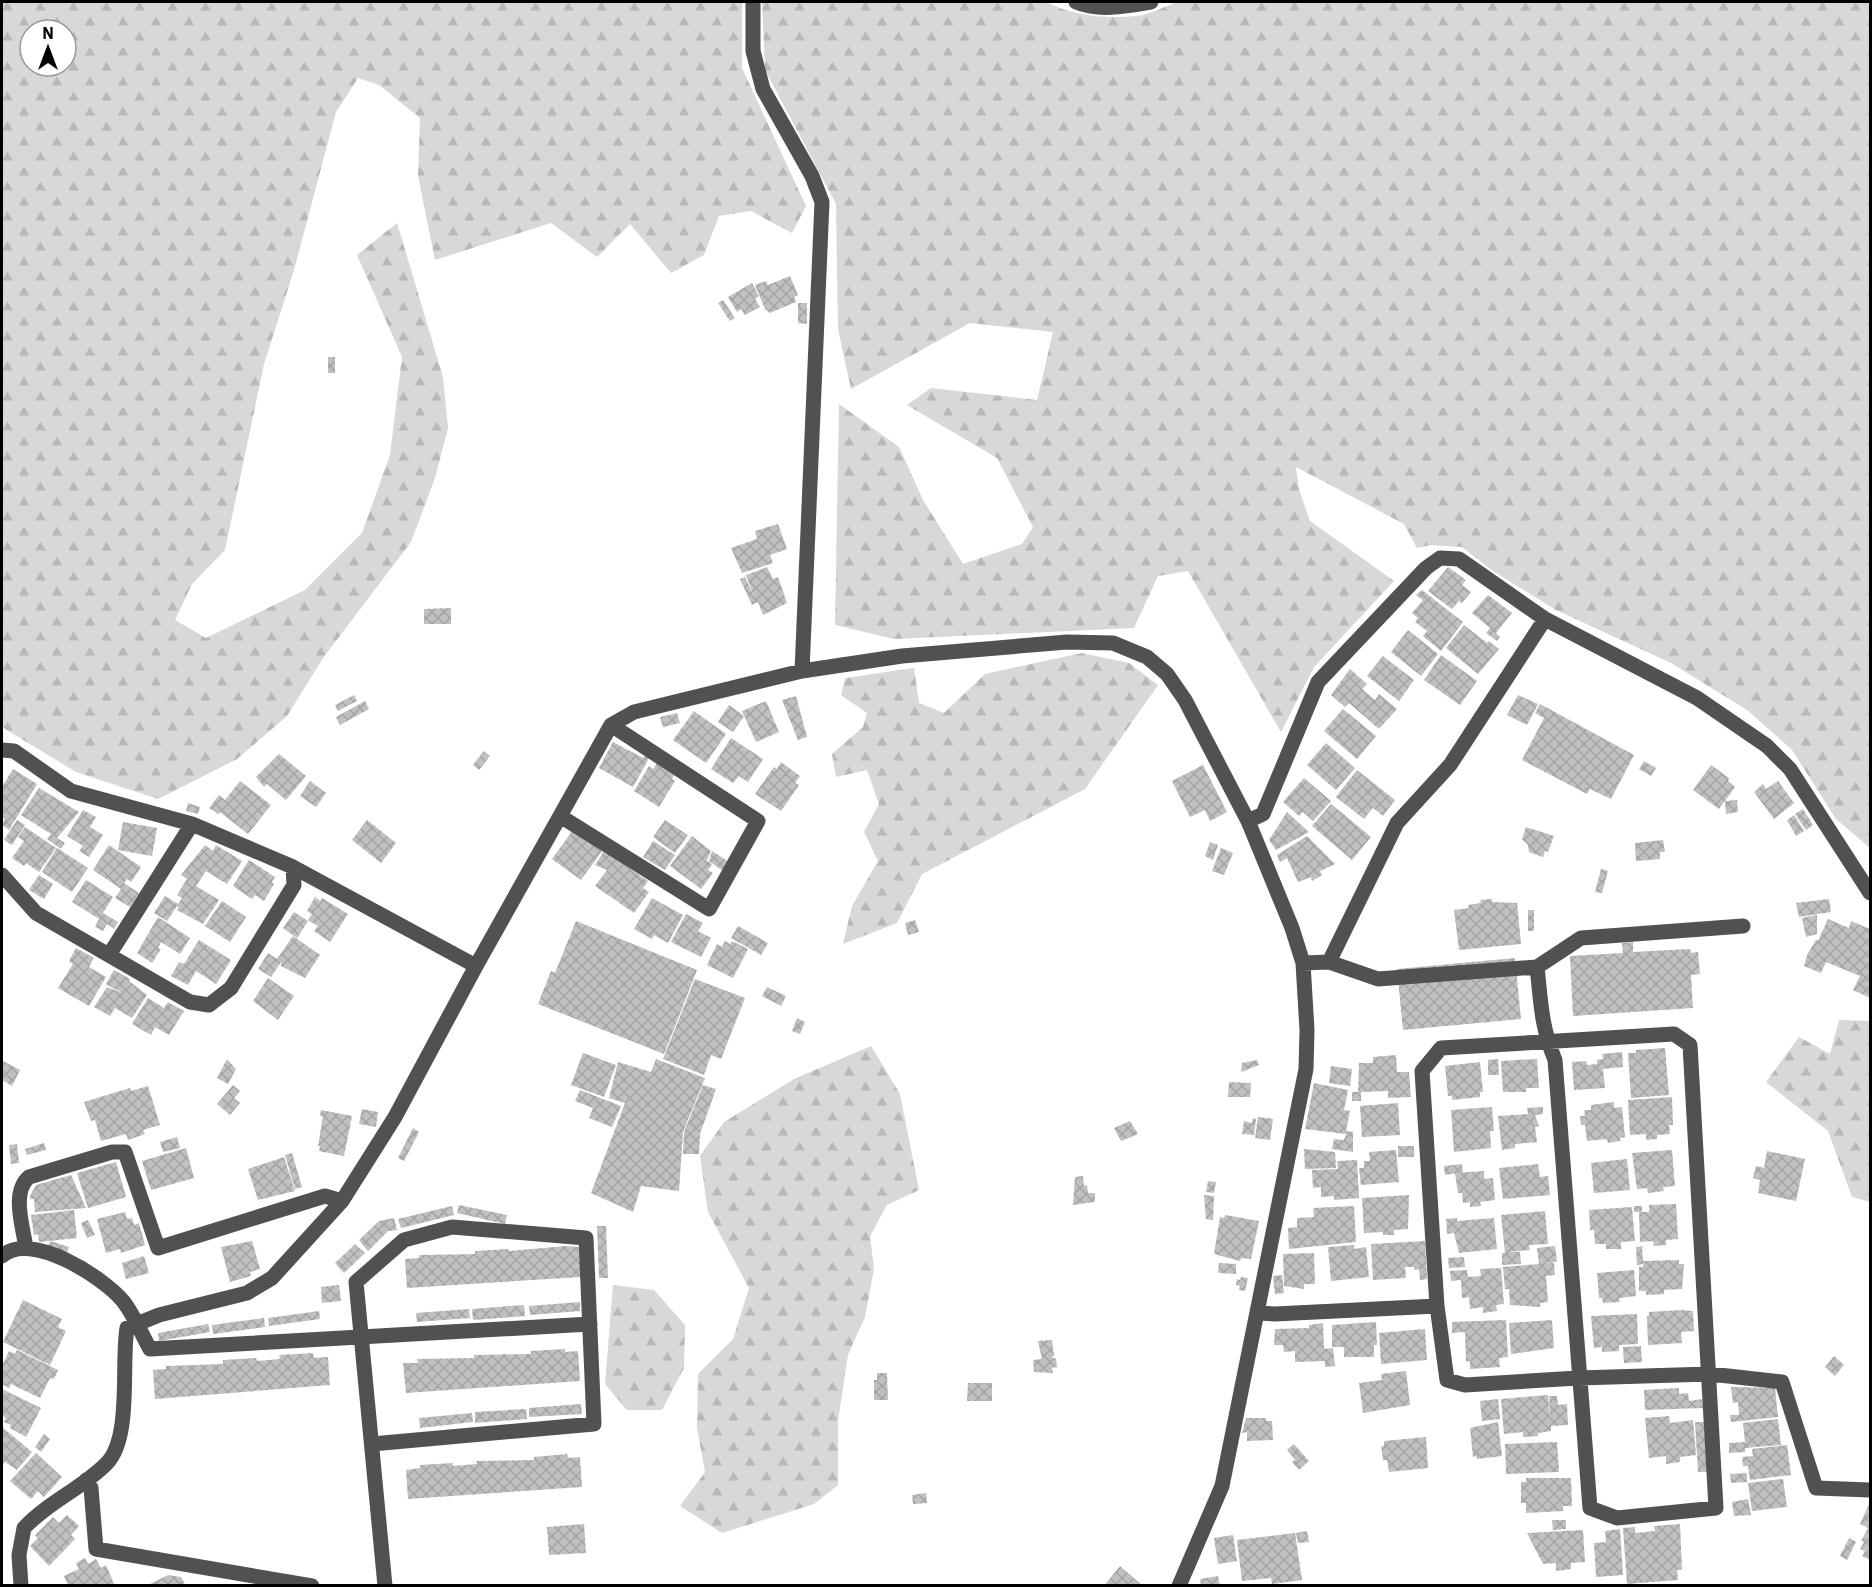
<svg xmlns="http://www.w3.org/2000/svg" width="1872" height="1587" viewBox="0 0 1872 1587" font-family="'IBM Plex Sans',sans-serif">
<style>
.forest{fill:url(#forest-firs);fill-rule:evenodd}
.building{fill:url(#building-cross-hatch)}
.lines{fill:none;stroke-linecap:round;stroke-linejoin:round}
.minor{stroke:#515151;stroke-width:15}
</style>
<defs>
<pattern id="forest-firs" width="22" height="20" patternUnits="userSpaceOnUse" patternTransform="scale(1.5)"><rect width="22" height="20" fill="#d8d8d8"/><path d="M5 1l3.5 6h-7zM16 11l3.5 6h-7z" fill="#b8b8b8"/></pattern>
<pattern id="building-cross-hatch" width="8" height="8" patternUnits="userSpaceOnUse" patternTransform="scale(1.5)"><rect width="8" height="8" fill="#c0c0c0"/><path d="M0 0l8 8M0 8l8-8" fill="none" stroke="#a3a3a3"/></pattern>
</defs>
<rect width="100%" height="100%" fill="#fff"/>
<path class="forest" d="M2,2h740v66l64,138 -14,27 -41,-22 -32,5 -15,39 -33,18 -41,-49 -33,33 -46,-34 -116,37 -17,-85 2,-57 -41,-33 -21,-7 -22,34 -42,158 -30,94 -39,186 -33,34 -17,36 31,18 99,-48 57,-57 28,-78 12,-98 -45,-102 40,-32 46,154 5,51 -13,50 -24,64 -88,116 -36,58 -50,43 -79,40 -82,-27 -74,-45zM30,30h36v36h-36z
M762,2h284c28,14 64,18 96,13 11,-2 24,-9 35,-13h693v846l-34,-29 -44,-69 -45,-40 -76,-47 -115,-53 -63,-39 -31,-24 -31,-2 -14,3 -13,-24 -108,-57 3,22 11,32 84,60 -80,86 -33,65 -93,-161 -30,5 -24,52 -240,11 -59,-14 4,-221 60,43 24,53 40,64 59,-20 11,-17 -36,-69 -90,-53 24,-17 106,12 16,-68 -83,-9 -119,66 -13,-60 -2,-125 -71,-134z
M1082,653l47,10 29,22 -73,104 -163,85 -25,49 -54,21 9,-38 26,-45 -14,-29 15,-28 -12,-34 -31,7 -4,-23 31,-27 4,-14 -26,-18 4,-17 69,-10 5,35 25,10 41,-39z
M1839,1020l31,1v181l-18,-5 -24,-66 -62,-49 33,-45 31,17z
M871,1046l29,48 19,96 -32,15 -17,31 4,33 -9,48 -17,38 -10,66v64l-24,19 -92,29 -42,-27 25,-34 -8,-44 1,-54 35,-35 16,-51 -41,-76 -8,-56 24,-34 70,-43z
M613,1285l41,5 31,35 -1,43 -22,42h-35l-22,-26z"/>
<path class="building" d="M790,276l8,19 -4,2 2,5 -26,11 -5,-4 -10,-24 11,-4 2,4z
M752,283l7,13 -4,3 5,8 -15,8 -4,-6 -4,3 -9,-15z
M723,300l12,18 -5,3 -12,-18z
M798,303h9v21l-9,-1z
M328,357h7v16h-7z
M778,524l9,25 -17,6 3,8 -31,10 -11,-25 26,-9 -2,-8z
M767,567l6,12 5,-2 9,26 -24,12 -5,-13 -6,3 -12,-26 5,-2 9,19 -8,-21z
M1448,567l18,13 -4,5 9,7 -9,11 -3,-2 -7,8 -24,-18z
M1422,590l41,32 -22,29 -18,-15 4,-5 -12,-9 3,-4 -6,-5 11,-13 -7,-5z
M1488,595l24,18 -16,20 4,4 -3,4 -11,-8 4,-5 -18,-15z
M451,608v16h-27v-15z
M1464,625l23,18 2,-2 10,8 -21,25 -32,-26z
M1408,630l30,24 -17,22 -30,-24z
M1441,655l36,26 -17,24 -36,-25z
M1383,656l31,24 -15,21 -32,-25z
M1350,669l17,15 -5,5 13,11 4,-6 18,15 -18,20 -30,-26 -4,4 -14,-12z
M354,695l3,6 -19,10 -3,-6z
M1518,695l20,9 -11,21 -20,-10z
M796,696l11,41 -9,3 -16,-40z
M365,701l4,8 -29,16 -4,-8z
M766,701l13,31 -23,10 -14,-31z
M1540,704l94,51 -23,44 -21,-10 -3,5 -65,-34 22,-42 -9,-5z
M729,705l15,11 -11,16 -15,-10z
M1343,709l33,27 -19,23 -33,-28z
M694,711l32,23 -20,29 -33,-23z
M677,713l3,10 -17,4 -3,-10z
M731,738l32,21 -15,23 -9,-6 -6,7 -22,-14z
M613,742l30,16 2,-3 4,3 -16,29 -34,-19z
M1326,743l29,25 -19,22 -29,-25z
M484,751l6,5 -11,14 -6,-5z
M279,754l27,22 -20,24 -19,-16 -3,3 -8,-10z
M1644,761l12,7 -5,8 -12,-7z
M781,762l19,14 -5,7 4,2 -18,26 -26,-17 19,-27 3,2z
M657,763l17,12 -2,4 3,2 -16,26 -25,-16 15,-25 4,3z
M1203,765l24,47 -17,9 -5,-11 -15,7 -18,-36z
M1711,765l18,13 -1,3 7,6 -16,22 -26,-19z
M13,769l24,15 -28,46 -7,-5 3,-6 -3,-2v-30z
M1357,770l38,30 -12,16 -10,-8 -9,11 -28,-22z
M1304,778l27,23 -18,20 -10,-9 -4,4 -16,-14z
M240,781l31,24 -23,29 -28,-22 -2,2 -9,-6 10,-13 6,5z
M310,781l16,12 -10,14 -16,-11z
M1778,781l16,22 -20,16 -20,-27 9,-8 3,5z
M39,788l40,24 -22,26 8,5 -4,6 -14,-10 4,-5 -30,-19z
M1737,800l1,12 -12,2 -1,-13z
M188,803l12,4 -2,7 -12,-3z
M1331,804l40,33 -19,23 -40,-34z
M1803,809l10,16 -7,5 -11,-16z
M83,810l13,7 -6,10 13,8 -14,22 -10,-6 4,-5 -16,-10z
M1287,812l22,20 -33,18 -7,-10z
M1794,815l10,16 -8,5 -9,-16z
M17,820l8,5 -13,20 -8,-5z
M367,820l29,23 -15,20 -29,-23z
M665,820l23,15 -13,18 -22,-16z
M123,822l34,6 -5,28 -34,-6z
M25,827l31,21 -17,24 -13,-9 -2,3 -12,-8 12,-17 -6,-4z
M1526,827l28,9 -6,16 -3,-1 -2,6 -14,-5 -1,-7 -6,-6z
M573,830l29,21 -21,29 -29,-21z
M692,836l19,15 -4,9 -3,-1 8,5 -4,6 5,3 -12,16 -31,-23z
M1307,836l28,28 -15,7 2,4 -10,6 -1,-4 -13,5 -11,-24 -7,4 -3,-7z
M1663,840l2,12h-5v7l-24,2 -1,-18z
M653,841l22,14 -10,15 -22,-13z
M1210,842l8,3 -5,15 -8,-4z
M109,845l32,22 -10,15 -4,-3 -3,4 15,10 -9,14 -15,-9 6,-9 -28,-19z
M205,845l8,6 3,-6 26,16 -15,23 -21,-13 -10,15 23,14 -16,24 -26,-14 2,-2 -2,-2 -10,15 -13,-8 11,-17 13,8 4,-6 -5,-3 10,-16 -6,-4z
M57,848l31,20 -16,24 -30,-20z
M1221,848l12,5 -9,22 -12,-4z
M604,851l44,30 -5,7 6,4 -15,21 -39,-27 12,-16 -12,-5z
M712,851l17,11 -6,9 -14,-10z
M249,860l26,17 -3,5 2,2 -10,17 -9,-6 -3,4 -19,-13z
M1601,869l7,2 -6,22 -7,-1z
M39,875l14,9 -9,15 -15,-9z
M86,880l27,17 -10,16 15,9 -4,7 -7,-5 -4,7 -8,-4 4,-8 -27,-17z
M315,897l5,4 2,-3 26,16 -18,28 -16,-11 4,-5 -10,-6 4,-6 -5,-3z
M652,898l31,17 -15,28 -14,-8 -2,4 -18,-10z
M1492,899v3l25,1 4,41 -62,6 -5,-40 15,-2 -1,-3 13,-2 -1,-3z
M1829,899l2,13 -32,5 -3,-14z
M222,901l24,16 -16,25 -25,-16z
M1528,910h6v21h-6z
M294,912l14,9 -11,17 -14,-10z
M686,914l17,9 -5,8 13,7 -10,19 -30,-15z
M1817,915v19l-11,3 -4,-19z
M158,917l32,21 -10,16 -19,-12 -3,6 3,1 -9,14 -15,-10z
M1828,919l21,9 2,-7 19,8v69l-17,-8 7,-14 -34,-14 -5,11 -17,-7 3,-11 9,-15 2,1z
M915,920l4,12 -11,3 -3,-12z
M576,921l121,49 -33,84 -126,-50 13,-33 4,2z
M738,926l30,17 -7,12 -30,-17z
M293,936l27,19 -15,23 -24,-12v-4l-10,15 -13,-8 10,-16 9,6z
M199,940l32,20 -15,24 -20,-13 -8,14 -17,-9 8,-14 5,2z
M725,941l5,3 2,-3 16,8 -15,29 -26,-13 10,-21 5,3z
M1633,942v10l57,-3 1,4 7,-1 2,22 -9,1 2,33 -120,8 -3,-60 53,-3 -1,-10z
M76,948l18,10 -5,9 17,10 -17,29 -31,-18 15,-24 -4,-3z
M1515,958l6,61 -118,11 -6,-61z
M114,970l16,9 -1,2 18,14 -15,23 -17,-10 -5,8 -16,-9 13,-20 15,6 -16,-9z
M268,978l26,18 -16,24 -25,-19z
M695,979l50,19 -24,61 -10,-4 -7,20 -41,-16z
M767,987l19,9 -5,10 -19,-10z
M148,998l16,10 4,-6 16,9 -15,24 -14,-8 -4,8 -19,-11z
M797,1018l8,4 -5,12 -8,-3z
M1665,1048l4,47 -38,3 -3,-45h8v-3z
M1622,1052l1,15 -20,2 2,19 -31,2 -2,-28 14,-1 1,4 10,-1v-4l6,-1 -1,-5z
M583,1053l33,12 -12,32 -33,-12z
M1396,1055l1,17h12l2,25 -23,1v-7l-27,1v9h-9v-9h6l1,-29h14v-6z
M227,1059l9,10 -8,15 -11,-6z
M656,1059l49,19 -22,54 -4,59 -38,-5 -8,26 -42,-19 34,-90 -16,-5 9,-36 33,10z
M1498,1059l1,16h-11v-15z
M1537,1059l2,29h-13v4h-23l-2,-31z
M1257,1060l2,5 -18,7 1,-9z
M3,1061l17,9 -8,16 -10,-6z
M1480,1062l3,30h-3v5l-28,3v-4h-4l-3,-30z
M1331,1066l21,3 -2,17 -21,-3z
M1229,1082l22,1 -1,14h-22z
M1314,1083l34,7 -4,20 6,1 -4,20 7,1v20l-21,-3 2,-10 10,1 2,-6 -41,-5z
M233,1085l7,6 -6,7 6,5 -10,12 -13,-11z
M703,1085l13,4 -16,45 -1,20h-16l1,-22z
M148,1086l12,39 -17,5 2,4 -17,6 -2,-6 -25,7 -6,-21 -4,1 -7,-19 46,-14 1,3z
M580,1090l41,16 -9,21 -23,-9 4,-10 -18,-7z
M1672,1097l1,28h-4l1,9 -13,1v4l-11,1v-6l-16,1 -2,-35z
M1614,1102v6l8,-1 3,30 -5,1v3l-12,2 -1,-4 -20,2 -2,-16h-4l-1,-9h5l-1,-6h7v-5z
M1398,1103l2,32 -38,2 -2,-31z
M1492,1107l2,24h-4l1,17 -37,4 -3,-42z
M1543,1107v7l-8,1 4,11 -4,1 2,15 -22,2v4l-13,2 -4,-34 30,-2 -1,-6z
M362,1109l16,3 -2,15 -17,-3z
M321,1110l31,6 -8,40 -25,-5 1,-5h-2l5,-30h-3z
M1258,1117l15,2 -3,21 -15,-2z
M1253,1118l3,1 -2,16 -12,-1 2,-13 8,2z
M1130,1121l8,13 -17,7 -7,-13z
M413,1128l6,4 -15,29 -6,-3z
M177,1137l3,11 -17,4 -3,-10z
M44,1143l2,7 -19,5 -2,-6z
M17,1144l2,19 -8,1 -2,-19z
M1398,1146h16v11h-16z
M186,1148l8,30 -43,12 -9,-29z
M1304,1149l31,3 1,16 -31,1z
M1396,1150l3,32 -38,3 -2,-17h5v-7h6l-1,-9z
M1672,1150l3,36 -12,1 1,4 -16,2 -1,-5 -10,1 -5,-36z
M1767,1151l38,8 -9,42 -38,-8 2,-13 -7,-2 3,-12 8,2z
M292,1153l10,34 -7,2 -10,-34z
M284,1157l11,34 -37,9 -10,-31z
M1627,1159l3,31 -36,3 -3,-30z
M1357,1160l2,38 -25,2v-4l-13,1v-10l-8,1 -1,-18 26,-1 -1,-8z
M116,1162l10,35 -38,11 -11,-35z
M1462,1164l1,8 -18,3 -1,-9z
M1538,1164l2,13 8,-1 2,19 -47,4 -4,-31z
M1484,1171v8l9,-1 2,22 -15,2 1,4 -11,1v-5l-7,1 -1,-10h-4l-3,-20z
M71,1175l15,33 -51,4 -1,-13h-4v-3l6,-11z
M1083,1176l1,10 3,-1 1,8h7v6l-1,3 -21,3 2,-28z
M1208,1181l8,1 -2,11 -8,-1z
M1204,1195l10,1 -1,24 -7,-1z
M1409,1195l-1,34 -14,1v5h-11v-3l-19,1 -2,-35z
M1676,1204l2,35 -12,1v5l-12,1 -1,-5 -13,1 -1,-30h-5v-6h8v6h7v-7z
M459,1205l48,10 -2,9 -48,-11z
M452,1206l2,9 -53,13 -3,-9z
M1354,1206l2,36 -67,7 -1,-21 9,-1v-9l17,-1 -1,-9z
M1632,1207l3,34 -14,1v7h-15v-5h-11l-1,-14h-4l-1,-20z
M74,1210l3,28 -38,4 -1,-8 -4,1 -3,-20z
M1545,1211l3,33 -19,1 1,5 -22,2h12l1,12 -19,1v-12h3l-4,-38z
M125,1212l2,7 5,-1 2,7 5,-2 6,22 -24,8 -1,-4 -14,4 -9,-34z
M1225,1215l34,6 -8,38 -10,-1 -1,3 -26,-7 6,-37 4,1z
M394,1218l3,12 -9,1 -20,20 -9,-11 20,-19z
M1457,1218v3l37,-3 3,31 -38,4 -5,-20 -7,1 -1,-15z
M88,1220l7,15 -8,3 -6,-15z
M597,1226h9l2,52h-9z
M50,1241l19,6 -2,6 -19,-6z
M252,1241l8,28 -10,3 1,4 -21,6 -9,-35z
M1425,1241l2,38 -7,1 -1,-11 -5,1v-3h-9l1,11 -33,2 -2,-36z
M355,1244l10,9 -21,20 -9,-10z
M1354,1245v4l12,-2 3,30 -38,4 -3,-34z
M566,1246l13,1 2,30 -174,11 -2,-29 14,-1v-3l56,-1v-3l34,-2v2z
M1555,1246l2,16 -14,1h11l1,12 -9,1 2,26 -8,1v4l-30,-2 -1,-16h-4l-2,-22 36,-3 -2,-16z
M1642,1246l1,15 36,-1v4h5l-2,25 -18,1v4l-18,1v-4h-7v-24h4v-3l-6,1 -1,-18z
M1314,1253l1,31h-11v5l-20,-3 -1,-32z
M144,1256l5,17 -23,6 -4,-16z
M1464,1257l1,10 -16,1 -1,-10z
M1219,1263l17,1v10l-18,-1z
M1501,1268l3,36 -8,1 1,6 -14,2v-6l-13,2 -1,-12 -7,1 -1,-18 -10,1 -1,-10 17,-1 1,7 13,-1 -1,-7z
M1634,1270l2,26 -17,2 1,4 -17,1 -1,-5h-3l-2,-25z
M1282,1275l2,18 -9,1 -2,-18z
M1241,1277l7,1 -3,13 -6,-1 1,-4 -4,-1 1,-6 3,1z
M339,1285l2,16 -19,2 -1,-16z
M23,1300l39,19 -4,8 8,4 -16,34 -47,-23z
M580,1302v9l-50,4 -1,-9z
M524,1305l1,11 -52,4 -1,-11z
M469,1309l1,9 -53,4 -1,-9z
M1681,1310l12,1 1,20 -13,1 1,11 -34,2 -1,-29h2v-4z
M319,1311l1,8 -51,7 -1,-8z
M1637,1314l1,30 -19,1v6l-17,1v-5l-8,1 -3,-32z
M264,1318l1,9 -52,7 -1,-9z
M1506,1320l2,37 -9,1 1,9 -30,2v-8l-4,1 -1,-30 -13,1v-11z
M1552,1320l2,28 -43,6 -2,-31z
M1376,1322l1,23h-3v12h-30v-10h-12v-22z
M1323,1323l1,26 9,-1 2,18 -10,1v-6l-30,1v-11l-11,1 -1,-7h-9l1,-16 34,-1v-3z
M208,1324l2,8 -51,9 -1,-8z
M1425,1329l2,31 -46,4 -2,-31z
M1052,1340l2,16 -3,2h5l1,9 -5,1 1,5 -19,-1 -1,-12 9,-1 -4,-18z
M1641,1346l1,16 -18,1 -1,-16z
M565,1349v3l13,-1 2,30 -174,12 -3,-30h15l-1,-4 57,-1v-3l57,-1v-3z
M17,1350l41,20 -4,9 -4,-1 -10,20 -29,-14 -2,4 -7,-4v-18l7,-15 6,3z
M313,1353l1,5 14,-1 2,28 -175,14 -2,-29 13,-1v-3l57,-2v-4l33,-2 1,3 23,-2 -1,-4z
M1834,1356l10,9 -9,11 -10,-9z
M1406,1371l4,34 -47,8 -4,-30 23,-3 -1,-6z
M877,1373h10l1,27h-14v-20h3z
M968,1383h24v18h-25z
M1731,1387l44,1 3,29 -47,5 -1,-7h9l-1,-13 -5,1z
M1679,1388v6l9,-1 1,8 13,-2 1,9 -58,2 -1,-20z
M2,1389l39,19 -15,29 -16,-9 1,-3 -7,-3 2,-4 -4,-3z
M1548,1395l2,26 -1,-25h8l1,9 9,-1 1,21 -17,1v5l-13,2v3l-15,1v-5l-19,2 -3,-35z
M1498,1399l2,20 -18,2 -2,-20z
M581,1404l1,10 -53,3v-9z
M526,1409l1,10 -52,4v-11z
M472,1413l1,9 -53,6 -1,-10z
M1669,1416l1,7 23,-3 3,35 -16,2v5l-14,2v-8l-17,2 -4,-40z
M1246,1418h20v3h6l1,19 -26,1v-9l-5,1z
M1778,1419l3,26 -36,3v4l-16,1v-10l16,-1 -2,-19z
M1498,1422l4,34 -25,3 -1,-3 -3,1 -3,-29z
M1695,1422h9l3,50h-9z
M2,1427l30,25 -15,18 -12,-8 -3,4z
M44,1434l6,5 -9,13 -6,-5z
M1426,1437l2,31 -39,4 -2,-12h-4l-2,-14h3v-5z
M1557,1442l2,30 -53,2 -1,-30z
M1294,1444l15,17 -10,9 -7,-8 3,-2 -8,-10z
M1787,1445l4,30 -41,5 -2,-14h-5l-1,-9 11,-1 -1,-7z
M36,1453l26,24 -18,20 -6,-6 -7,8 -21,-18z
M567,1454l1,4 12,-1 2,30 -174,12 -2,-29 14,-2v-3l33,-2v3l24,-2 -1,-3 58,-1v-3z
M1747,1473v9l-16,1 -1,-9z
M1526,1478h45l1,28h-9v5l-37,2v-10h-5v-21h5z
M1783,1479l4,28 -35,4 -4,-28z
M926,1493l1,10 -14,1 -1,-9z
M1748,1499l3,16 -17,1 -2,-14z
M1870,1502v58l-8,-4 3,-5 -5,-2 4,-7 -3,-1 7,-13 -8,-4z
M67,1515l12,11 -8,9 4,4 -26,27 -19,-20 8,-8 -3,-3 18,-18 6,6z
M1552,1520h14v9l-13,1z
M584,1524l2,29 -37,2 -2,-28z
M1680,1524l2,46h-5l1,10 -51,4 -4,-56 12,-1v6l20,-2 -1,-5z
M1620,1529l3,46 -27,2 -2,-34 12,-1 -1,-11z
M1583,1530l2,32 -14,1v6l-15,2v-8l-13,1 -16,-31z
M1307,1531l2,11 -11,1 -2,-10z
M1295,1533l7,47 -30,4 -1,-6 -29,3 -5,-41z
M1233,1535l4,26 -19,3 -4,-26z
M1849,1538l7,4 -9,18 -7,-4z
M85,1558l3,6 8,-5 5,9 5,-3 9,21h-47l-4,-10 15,-7 -3,-6z
M1120,1566l23,20h-39z
M168,1575l13,2 5,9h-40z
M1218,1576l2,10h-19l-1,-7z"/>
<g class="lines">
<path class="minor" d="M753,2v49l10,38 49,87 10,26 -20,469
M1076,2c22,10 52,4 75,0
M2,750l12,1 57,40 121,33 101,43 183,99
M560,816l149,93 49,-88 -147,-96
M1248,821l15,-7 55,-132 108,-114 14,-10 19,1 86,60 152,79 70,48 23,23 80,124
M2,875l34,38 154,89 19,3 22,-17 63,-103 -1,-18
M109,955l83,-131
M1329,962l49,17 159,-12
M1303,963l26,-1 68,-139 53,-58 95,-146
M26,1248c-3,-21 -15,-56 3,-71l83,-25h13l33,96 167,-52 17,5
M2,1256c28,-26 101,21 121,45 11,14 18,32 27,48l440,-25
M1437,1306l-15,-235 19,-23 233,-14 16,11 26,463 -99,10 -27,-10 -35,-448c-14,-34 -14,-57 -18,-93l44,-29 162,-12
M1259,1313l16,1 162,-8 10,74 18,5 113,-7 132,-4 72,8 34,106 54,2
M372,1444l222,-20 -8,-186 -134,-11 -48,13 -48,42 29,304
M86,1480l5,8 5,61 216,37
M21,1586l-2,-31 5,-27c24,-26 59,-40 83,-65 25,-26 14,-100 20,-135l32,-13 88,-22 25,-15 70,-77 53,-84 81,-151 135,-241 23,-13 168,-41 100,-15 165,-14 46,1 34,14 20,17 18,26 63,121 44,107 11,35 4,67 -1,39 -84,417 -43,100"/>
</g>
<rect width="1872" height="1587" fill="none" stroke="#000000" stroke-width="6"/>
<g transform="translate(48 48)"><circle r="28" fill="#ffffff" stroke="#999999" stroke-width="1.5"/>
<path d="M0-4.5L10 22L0 15L-10 22Z" fill="#000000"/>
<text y="-9" font-size="16" font-weight="bold" text-anchor="middle" fill="#000000">N</text>
</g>
</svg>
